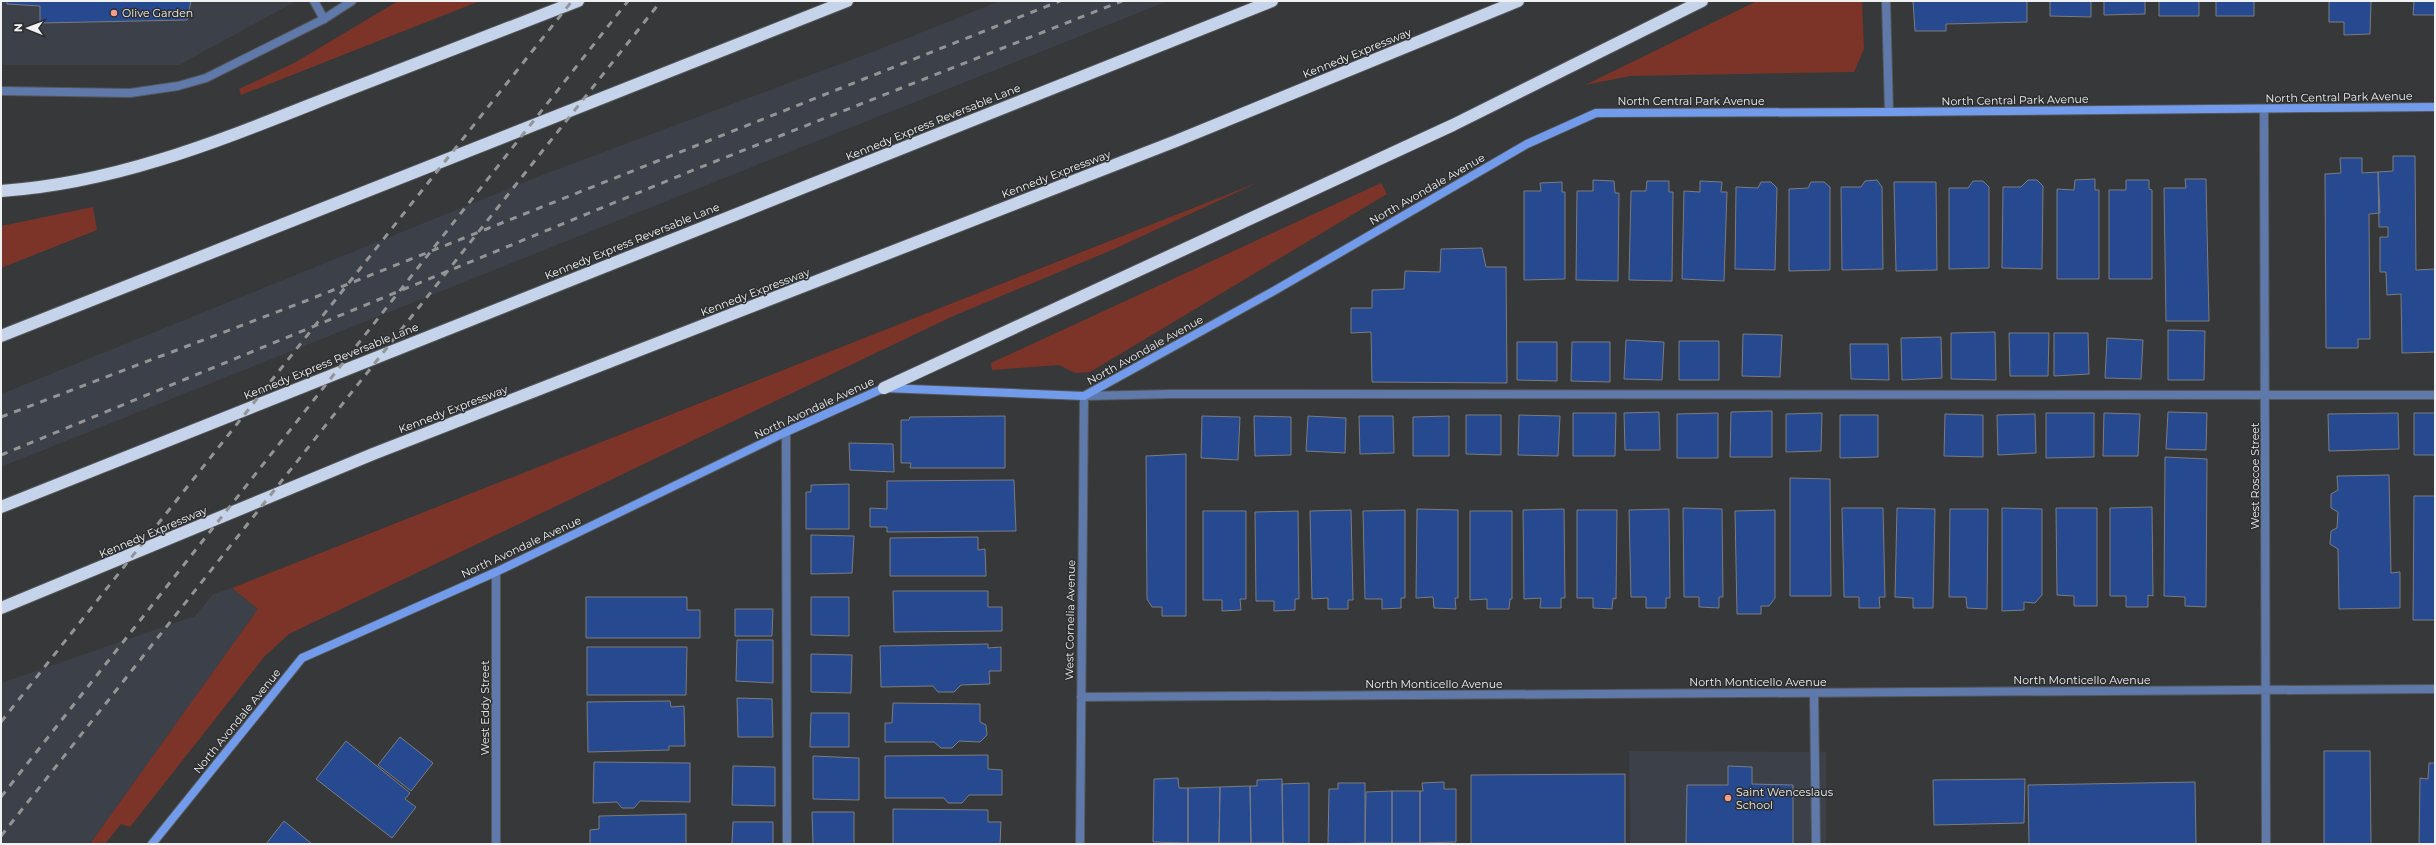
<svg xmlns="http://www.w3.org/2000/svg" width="2436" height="845" viewBox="0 0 2436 845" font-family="Montserrat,sans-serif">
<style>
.built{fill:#3c4048}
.green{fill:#7c3428}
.building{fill:#264990;stroke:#7b7c7f}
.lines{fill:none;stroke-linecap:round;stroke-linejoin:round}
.lane-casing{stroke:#545657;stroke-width:10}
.street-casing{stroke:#545657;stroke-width:10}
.secondary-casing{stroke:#545657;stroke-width:10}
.highway-casing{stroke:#545657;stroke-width:14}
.lane{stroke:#5e79aa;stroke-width:8}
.street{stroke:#5e79aa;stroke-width:8}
.secondary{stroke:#729ceb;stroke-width:8}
.highway{stroke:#c5d3eb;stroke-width:12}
.rail{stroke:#929495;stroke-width:3;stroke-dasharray:7 7;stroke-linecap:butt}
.poi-dot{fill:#f49d8c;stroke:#2c2e30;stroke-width:1.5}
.labels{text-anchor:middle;stroke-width:3;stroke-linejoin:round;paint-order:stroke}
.poi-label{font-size:11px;fill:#f0f1f2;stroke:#2c2e30;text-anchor:start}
.street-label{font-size:11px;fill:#f0f1f2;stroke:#2c2e30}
</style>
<rect width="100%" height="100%" fill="#36383a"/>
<path class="built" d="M1,1h295l-117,64h-178z
M1000,1h168l-1167,466v-73l549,-222 322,-120z
M232,588l26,21 -168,235h-89v-161l194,-67 18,-22z
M1629,751l197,1v92h-196z"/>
<path class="green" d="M398,1h82l-239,94 -2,-6 57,-27z
M1757,1h105l2,48 -10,23 -224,4 -45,9z
M1259,182l-147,68 -161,67 -662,317 -25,23 -134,170 -9,-3 -16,20h-15l168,-235 -26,-21z
M1381,183l6,11 -297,178 -15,1 -16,-8 -67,5 -1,-7z
M93,207l4,23 -96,38v-42z"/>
<path class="building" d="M7,1h184l-4,19 -147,3v-17l-33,-2z
M1913,1h114v21l-81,2v7h-31z
M2050,1h41v16l-41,-1z
M2104,1h41v13l-41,1z
M2159,1h40v15h-40z
M2216,1h38v15h-38z
M2329,1h42l-1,33 -26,1v-13h-15z
M2414,1h21v14h-22z
M2393,156h22l1,114 19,-1v83l-33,1 -1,-59 -14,1 -1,-23h-6v-35h8v-10h-9l-1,-55 15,-1z
M2340,158h22v15l16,-1 2,41 -11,1 1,125h-12v9h-32l-1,-174 16,-1z
M2095,179v11h4v89h-42v-90l17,1 1,-10z
M2185,179h21l3,142h-43l-2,-133h22z
M1593,180l21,1 1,12h4l-1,88 -42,-1 1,-89h16z
M1877,180l5,7 1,82 -41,1 -1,-83h20l4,-6z
M2028,180h9l6,6 -1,83 -40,-1 1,-81h18z
M2126,180h23v9l3,1v89h-43v-89h17z
M1647,181h22v11h4l-1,89 -43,-1 2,-89h15z
M1700,181l22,1 -1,10h6l-3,89 -42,-2 2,-88 16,1z
M1973,181h10l6,6v81l-40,1v-81h19z
M1562,182v10h3v87l-41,1v-89h17l-1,-8z
M1761,182h10l6,6 -2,82 -40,-1 1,-82 22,1z
M1811,182h13l6,5v83l-41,1v-82l19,-1z
M1894,182h42l1,88 -41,1z
M1482,248l4,19h20l1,116 -135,-1 -1,-50 -20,1v-25h21v-18l32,-1 1,-18 35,1 1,-23z
M2168,330l37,1 -1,49h-36z
M1995,332l1,48 -45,-1v-46z
M2009,333h40l-1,43h-38z
M2054,333h34l1,41 -35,2z
M1743,334l39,1 -2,42 -38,-1z
M1941,337l1,41 -40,2 -1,-42z
M2107,338l36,2 -2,39 -36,-1z
M1626,340l38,2 -2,38 -38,-1z
M1679,341h40v39h-40z
M1517,342h40v39l-40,-1z
M1572,342h38v40l-39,-1z
M1850,344h38l1,36 -38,-1z
M1772,411v46h-42l1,-45z
M1659,412l1,38h-35l-1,-37z
M2168,412l39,1 -1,37 -40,-1z
M1573,413h43l-1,43h-42z
M1718,413v45h-41v-44z
M1822,413l-1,38 -35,1v-38z
M2046,413h48v44l-48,1z
M2104,413l36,1 -2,42h-35z
M2398,413l1,36 -70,2 -1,-37z
M2414,413h21v42h-21z
M1945,414l38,1v42l-39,-1z
M2035,414l1,39 -38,2 -1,-40z
M1466,415h35v40l-35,-1z
M1519,415l41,1 -2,40 -40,-1z
M1840,415h38v42l-38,1z
M1005,416v52h-95l1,-5h-10v-43h8l1,-3z
M1202,416l38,1 -2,43 -37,-2z
M1254,416l37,1v38l-36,1z
M1308,416l38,2 -1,35 -39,-2z
M1359,416h34l1,37 -34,1z
M1449,416v40h-36v-39z
M849,443l44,1 1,28 -44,-2z
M1186,454v162h-24v-9h-10l-5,-8 -1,-143z
M2165,457l42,2 -1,148 -21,-1v-9l-21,-1z
M2389,475l2,98 9,-1v36l-61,1 -1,-60 -8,-5 1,-13 6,-3 1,-16 -7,-4v-14l7,-4 -1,-14z
M1790,478l40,1 1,117h-41z
M1014,480l2,51 -129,1v-5h-17v-19l17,1v-28z
M849,484v45h-43v-37h5v-7z
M2414,496h21v124h-22z
M2152,507l1,89 -5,-1v12h-22v-11h-16v-88z
M1683,508l39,1 1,88h-4v11l-20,-1v-10h-15z
M1842,508h41l2,89h-6l1,11h-21v-11h-15z
M1897,508l38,1 -2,99h-20v-10l-18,-1z
M2002,508l40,1v86l-7,8 -11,-1v8l-22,1z
M2056,508h41v98h-23v-10l-17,-1z
M1417,509l41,1v88h-3l1,11 -22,-1 -1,-11 -17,1z
M1564,509l1,89h-4v10h-21l1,-10 -17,1 -1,-89z
M1669,509l1,89h-4v10h-20v-11h-15l-2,-87z
M1950,509h38l-1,100 -20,-1 -1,-11h-17z
M1351,510l2,90h-5v9h-20v-11l-16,1 -2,-88z
M1405,510v88h-4v10l-19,1v-10h-17l-2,-88z
M1577,510h40l-1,89 -3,-1 -1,11 -19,-1v-10h-16z
M1775,510v88l-6,8h-8v8h-24l-2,-103z
M1203,511h43v88h-6l1,11 -19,1v-11h-19z
M1298,511l1,88h-4v11l-21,1v-10h-18l-1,-89z
M1470,511h42v88h-2l-1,10h-22v-10l-17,1z
M811,535l43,1 -2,37 -41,1z
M978,537v13l7,-1 1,27h-96v-38z
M893,591h95v16h14v24l-108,1z
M586,597h101v13h13v28h-114z
M811,597h38v39l-38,-1z
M735,609h38l-1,27h-37z
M737,640h36v43l-37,-2z
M988,644v4l13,-1v24h-12l1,13 -29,1 -7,7h-16l-5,-6 -52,1 -1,-41z
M587,647h100l-1,48h-99z
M811,654l41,1 -1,38 -40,-1z
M737,698l35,1 1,38h-35z
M670,701l1,6 13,-1 1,40h-16v4l-81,2 -1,-50z
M893,703l87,1v18l6,3 1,10 -7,7 -21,-1 -7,7h-11l-7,-6h-49v-19h7z
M811,713h38v34h-39z
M400,737l33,26 -22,28 -33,-26z
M346,741l64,52 -5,6 11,8 -24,31 -76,-59z
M2324,751h46l1,93h-47z
M988,755v14l14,1v25h-33l-7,8h-14l-4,-5h-59v-42z
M813,756l46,2v42l-46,-1z
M594,762l96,1v39l-50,-1 -6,7h-12l-5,-6 -24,1z
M2429,763h6v81h-16l1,-66 8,1z
M733,766l42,1v39l-43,-1z
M1728,766l24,1v17l41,1v59h-107l1,-59h41z
M1625,774v70h-154v-69z
M1178,778l1,10h9v55l-35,-1 1,-63z
M1282,779l1,64h-32l-1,-57h7v-6z
M2025,779l-1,44 -90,2 -1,-45z
M1444,782v7h12v53l-36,1v-52h3l-1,-8z
M2195,782l1,62h-167l-1,-59z
M1309,783v61l-26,-1 -1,-59z
M1338,783h27v60l-37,1 1,-55h9z
M1250,786l1,57h-32l1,-56z
M1220,787l-1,56h-31v-55z
M1392,791h28v52h-28z
M1392,791v52h-27l1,-51z
M893,809l95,1v12h13l-1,22h-107z
M812,812h42v32h-41z
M686,814v30h-96v-14l9,-1v-13z
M284,821l28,23h-46z
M733,822h40v22h-41z"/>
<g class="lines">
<g class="lane-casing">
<path id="lane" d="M314,1l10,18
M1886,1l3,111
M1084,396l87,-2 1264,1
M786,432l1,412
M1814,693l2,151"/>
</g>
<g class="street-casing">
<path id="street" d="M1,91l129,2 48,-7 28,-8 118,-59 28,-18
M2264,109l2,735
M496,572v272
M1081,697l1354,-8
M1080,844l4,-448"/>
</g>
<g class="secondary-casing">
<path id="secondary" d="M152,844l150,-186 194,-86 290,-140 98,-44 200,8 188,-104 255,-148 69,-31 293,-1 546,-5"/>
</g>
<g class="highway-casing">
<path id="highway" d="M1,191c119,-8 225,-53 334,-96 81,-32 162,-63 243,-94
M1,336l846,-335
M884,388l569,-263 249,-124
M1,507l1271,-506
M1,608l372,-154 803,-313 342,-140"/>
</g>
<use href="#lane" class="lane"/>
<use href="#street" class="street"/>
<use href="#secondary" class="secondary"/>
<use href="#highway" class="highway"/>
<path class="rail" d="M1,417l302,-115 757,-301
M1,455l695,-286 426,-168
M1,722l571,-721
M1,797l627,-796
M1,836l660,-835"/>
</g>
<g class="poi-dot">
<circle cx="114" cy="13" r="4"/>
<circle cx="1728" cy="798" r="4"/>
</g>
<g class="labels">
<g class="poi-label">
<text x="122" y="17">Olive Garden</text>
<text x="1736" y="796">Saint Wenceslaus<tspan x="1736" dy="13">School</tspan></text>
</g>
<g class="street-label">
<text transform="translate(1357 53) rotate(-22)" y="4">Kennedy Expressway</text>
<text transform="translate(2339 97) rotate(-1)" y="4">North Central Park Avenue</text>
<text transform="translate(2015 100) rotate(-1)" y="4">North Central Park Avenue</text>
<text x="1691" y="105">North Central Park Avenue</text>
<text transform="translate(933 122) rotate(-22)" y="4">Kennedy Express Reversable Lane</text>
<text transform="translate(1056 174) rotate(-21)" y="4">Kennedy Expressway</text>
<text transform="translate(1427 189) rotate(-30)" y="4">North Avondale Avenue</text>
<text transform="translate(632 241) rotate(-22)" y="4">Kennedy Express Reversable Lane</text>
<text transform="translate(755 292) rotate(-21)" y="4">Kennedy Expressway</text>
<text transform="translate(1145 350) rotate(-29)" y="4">North Avondale Avenue</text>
<text transform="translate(331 361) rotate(-22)" y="4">Kennedy Express Reversable Lane</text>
<text transform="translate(814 408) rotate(-25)" y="4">North Avondale Avenue</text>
<text transform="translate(453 409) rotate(-21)" y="4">Kennedy Expressway</text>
<text transform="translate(2255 476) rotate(-90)" y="4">West Roscoe Street</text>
<text transform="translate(153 532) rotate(-23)" y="4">Kennedy Expressway</text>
<text transform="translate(521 547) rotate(-25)" y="4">North Avondale Avenue</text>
<text transform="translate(1070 620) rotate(-89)" y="4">West Cornelia Avenue</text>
<text x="2082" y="684">North Monticello Avenue</text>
<text x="1758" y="686">North Monticello Avenue</text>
<text x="1434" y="688">North Monticello Avenue</text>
<text transform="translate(485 708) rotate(-90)" y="4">West Eddy Street</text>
<text transform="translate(237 721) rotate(-51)" y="4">North Avondale Avenue</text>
</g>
</g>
<rect width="2436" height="845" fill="none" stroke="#f0f1f2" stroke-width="4"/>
<g transform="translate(28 28) rotate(271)" stroke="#2c2e30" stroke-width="3" paint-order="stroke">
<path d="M0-3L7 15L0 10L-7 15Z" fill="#f0f1f2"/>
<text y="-6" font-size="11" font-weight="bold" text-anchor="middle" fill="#f0f1f2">N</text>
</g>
</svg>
